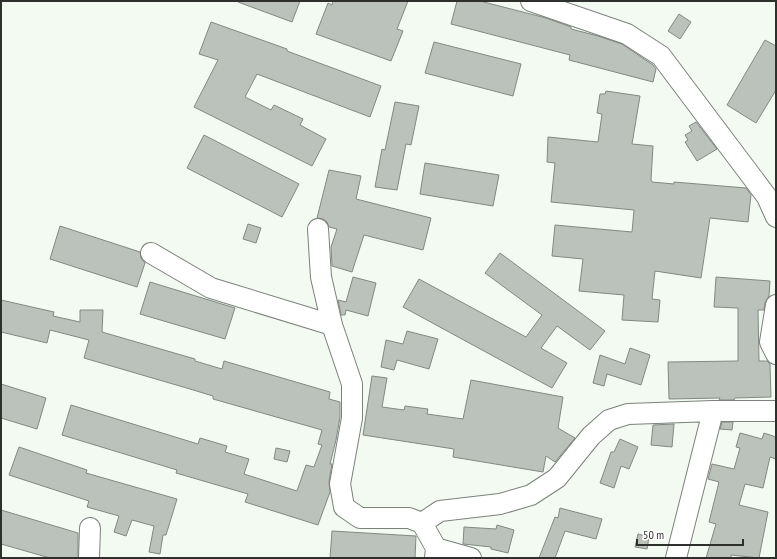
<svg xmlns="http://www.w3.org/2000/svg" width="777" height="559" viewBox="0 0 777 559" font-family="'PT Sans Narrow',sans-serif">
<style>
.building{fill:#bbc2bb;stroke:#828983}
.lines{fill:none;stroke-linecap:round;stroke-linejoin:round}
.minor-casing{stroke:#7b827b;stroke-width:22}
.minor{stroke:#fff;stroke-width:20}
</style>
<rect width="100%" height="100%" fill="#f2faf2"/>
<path class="building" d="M238,1h62l-8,21 -54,-20z
M333,1h75l-11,28 6,2 -12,30 -75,-27 12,-31 4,2z
M457,1h23l66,17 25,9v2l27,7 24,8 31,21 3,4 -3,13 -84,-22 1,-5 -119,-31z
M679,14l12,8 -11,17 -12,-8z
M211,22l76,27v2l94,35 -11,31 -113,-43 -12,23 26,13 3,-5 29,14 -3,6 26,14 -14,27 -118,-59 24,-47 -19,-6z
M765,40l11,6v44l-20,33 -29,-18z
M434,42l87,22 -8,32 -88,-23z
M606,91l34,5 -8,48 21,2 -2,34 1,2 22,2v-2l72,6 5,7 -3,27 -38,-4 -9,60 -46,-7 -3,28 8,1 -2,22 -36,-2 2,-25 -45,-4 4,-32 -31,-3 3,-31 77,7 2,-22 -83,-8 4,-39 -8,-1 1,-25 50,5 4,-28 -5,-1 3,-19h5z
M395,102l24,4 -8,39 -5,-1 -9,46 -22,-3 7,-38 3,1z
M696,122l21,27 -20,12 -12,-19 3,-2 -3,-5 7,-4 -3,-5z
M204,135l95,49 -17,33 -95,-49z
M425,163l74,12 -6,31 -73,-12z
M329,170l32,6 -5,23 75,19 -8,32 -59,-15 -12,37 -20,-6 -1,-19 6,-18 -8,-2 -2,-5 -4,-3 -6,-1z
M248,224l13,4 -5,15 -13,-4z
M60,226l80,26 1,6 4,5 -8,24 -87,-28z
M500,253l105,78 -15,19 -33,-24 -16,22 26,15 -15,25 -149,-81 16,-28 107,58 16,-22 -57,-42z
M353,277l23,6 -8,33 -22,-6 -1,5h-4l-3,-15 8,2z
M716,277l54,4 -1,15 -4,7 -1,7h-6l1,51h8l3,3 1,33 -36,1 -1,2h-15l1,-2 -51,1 -1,-37 70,-1v-53l-24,-1z
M150,282l85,26 -10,31 -85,-25z
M1,300l53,12 -1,4 27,6v-12h23l-1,22 93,27v2l27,8 2,-8 106,31 -1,7 11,3v15l-4,23 -6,24h2l-3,18 1,10 -12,33 -73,-23 3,-8 -72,-21 1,-3 -115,-35 9,-30 127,39 2,-6 27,8 -2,6 24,7 -5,15 53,17 9,-26 8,2 8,-22 -4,-1 4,-14 -109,-31v-3l-23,-7 -106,-31 5,-18 -39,-10 -3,13 -46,-11z
M407,331l31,8 -9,30 -32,-9 -3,10 -13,-3 5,-27 17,4z
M630,348l20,7 -9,30 -34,-11 -3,12 -11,-3 7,-28 25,9z
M372,376l15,2 -5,29 22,3 1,-4 23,3 -1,5 36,5 8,-39 92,17 -5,31 17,10 -20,24 -9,-6 -3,16 -90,-15 1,-8 -91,-14z
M1,384l45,14 -9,31 -36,-11z
M722,422h11l-1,8 -12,-1z
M674,424l-2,23 -21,-2 2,-20z
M740,433l22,6 2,-6 12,4v22l-6,-2 -7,31 -18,-4 -6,21 29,7 -9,46 -28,-3v3h-25l10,-34 -7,-2 10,-40 -11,-3 4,-15 22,5 6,-21 -4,-1z
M620,439l18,8 -9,22 -8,-3 -7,22 -14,-5 11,-31h3z
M19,447l68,23 -1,3 91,26 -11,36h-3l-3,19 -11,-2 5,-26 -22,-6 -6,16 -12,-4 5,-16 -32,-9 2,-6 -80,-26z
M276,448l14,3 -3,11 -13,-3z
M560,508l42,11 -6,20 -31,-8 -10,27h-16l16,-41 3,1z
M1,510l77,23v25h-28l-49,-14z
M497,525l17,5 -6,23 -17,-4v-2l-28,-3 1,-17 32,2z
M332,531l84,5 -1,22h-85z
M638,534l11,3 -2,12 -12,-2z"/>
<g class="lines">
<g class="minor-casing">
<path id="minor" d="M531,1l96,33 34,22 106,141 9,20
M318,229l3,48 11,48 20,59v34l-12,66 4,23 16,11h49l13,5 14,25 -1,10
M151,253l60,35 121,37
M776,305l-6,37 6,12
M422,523l18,-12 60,-7 31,-9 26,-17 34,-42 18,-16 19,-6 85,-3h63
M436,548l35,10
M89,558l1,-30
M676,558l37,-147"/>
</g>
<use href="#minor" class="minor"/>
</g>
<rect width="777" height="559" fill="none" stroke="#2d302d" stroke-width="4"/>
<path d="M637 539v6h106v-6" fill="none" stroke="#2d302d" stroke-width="2"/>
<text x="643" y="539" font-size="12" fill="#2d302d" stroke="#ffffff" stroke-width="3" paint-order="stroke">50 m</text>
</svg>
